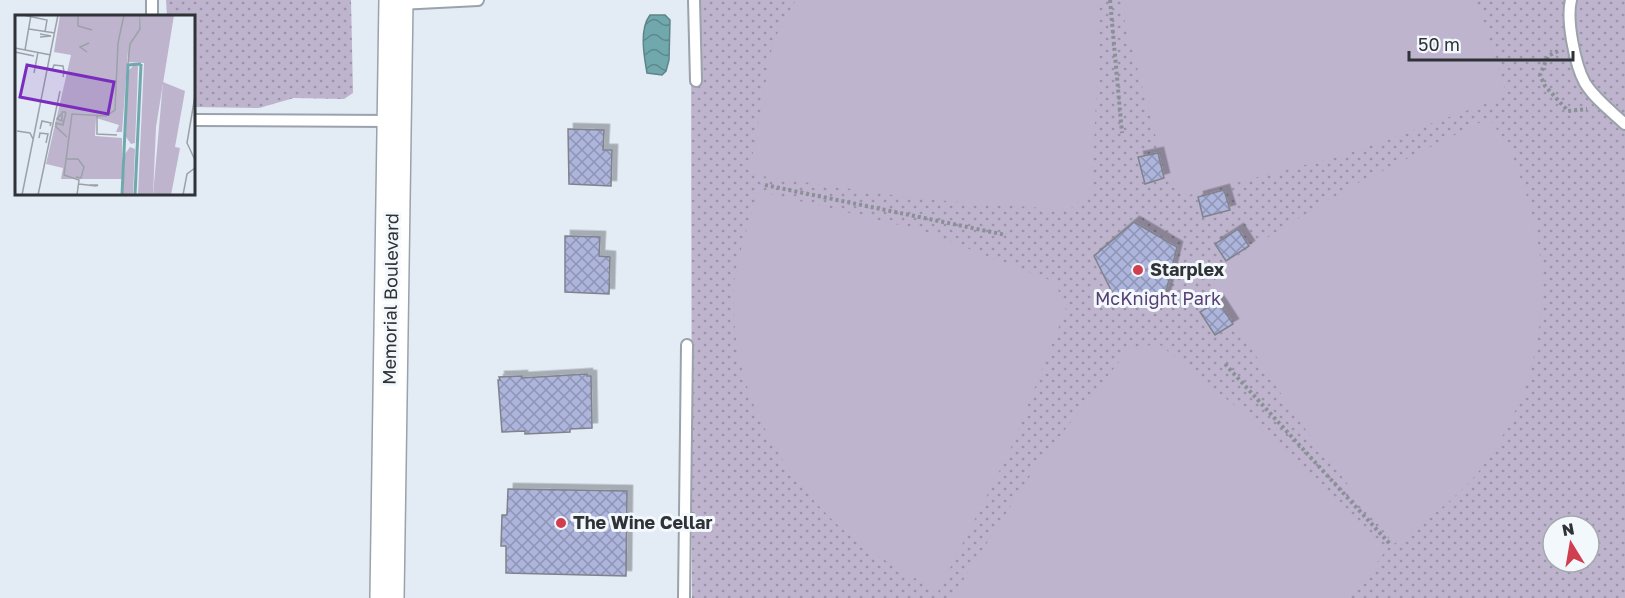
<svg xmlns="http://www.w3.org/2000/svg" width="1625" height="598" viewBox="0 0 1625 598" font-family="'Golos Text',sans-serif">
<style>
.grass{fill:url(#grass-dots);fill-rule:evenodd}
.garden{fill:#beb4cd}
.water{fill:url(#water-waves);stroke:#5d8589;stroke-width:1.5}
.building{fill:url(#building-cross-hatch);stroke:#80828c;stroke-width:1.5;filter:url(#shadow)}
.lines{fill:none;stroke-linecap:round;stroke-linejoin:round}
.lane-casing{stroke:#9aa2ab;stroke-width:14}
.primary-casing{stroke:#9aa2ab;stroke-width:36}
.path{stroke:#8a9096;stroke-width:4;stroke-dasharray:3 3;stroke-linecap:butt}
.lane{stroke:#fff;stroke-width:10}
.primary{stroke:#fff;stroke-width:33}
.poi-dot{fill:#cf3f4f;stroke:#f3f8fd;stroke-width:2}
.labels{text-anchor:middle;stroke-width:6;stroke-linejoin:round;paint-order:stroke}
.poi-label{font-size:18px;font-weight:bold;fill:#2f3236;stroke:#f3f8fd;text-anchor:start}
.street-label{font-size:18px;fill:#2f3236;stroke:#f3f8fd}
.park-label{font-size:18px;fill:#574074;stroke:#f3f8fd}
.inset-river{fill:none;stroke:#71a8ad;stroke-width:3}
.inset-road{fill:none;stroke:#9ba1a8;stroke-width:1.5}
.view{fill:#7b2cbf;fill-opacity:0.15;stroke:#7b2cbf;stroke-width:3}
.inset-edge{fill:none;stroke:#2f3236;stroke-width:3}
</style>
<defs>
<pattern id="grass-dots" width="8" height="8" patternUnits="userSpaceOnUse" patternTransform="scale(1.5)"><rect width="8" height="8" fill="#beb4cd"/><path d="M2 2h.1M6 6h.1" fill="none" stroke="#9b93a7" stroke-width="1.8" stroke-linecap="round"/></pattern>
<pattern id="water-waves" width="16" height="10" patternUnits="userSpaceOnUse" patternTransform="scale(1.5)"><rect width="16" height="10" fill="#71a8ad"/><path d="M0 5q4-4 8 0t8 0" fill="none" stroke="#5d898e"/></pattern>
<pattern id="building-cross-hatch" width="8" height="8" patternUnits="userSpaceOnUse" patternTransform="scale(1.5)"><rect width="8" height="8" fill="#aeb5dd"/><path d="M0 0l8 8M0 8l8-8" fill="none" stroke="#8e94b4"/></pattern>
<filter id="shadow"><feDropShadow dx="5.5" dy="-5.5" stdDeviation="0" flood-color="#0004"/></filter>
</defs>
<rect width="100%" height="100%" fill="#e3ebf4"/>
<path class="grass" d="M166,0h185l2,93 -9,6 -50,-1 -35,10 -65,-1v-91h-27z
M691,0h934v598h-933zM1553,526h36v36h-36z"/>
<path class="garden" d="M796,0h302l1,32 -7,157 -23,21 -149,-11 -171,-25 24,-133z
M1122,0h354l31,96 -160,58 -158,41 -21,-13 -43,-159z
M1489,118c8,11 16,23 22,35 5,9 8,20 11,30 36,94 22,197 -36,279 -24,33 -59,58 -92,82l-95,-123 -86,-130 5,-23 132,-81z
M758,191l162,39 135,52 11,27 -56,141 -72,142c-32,-20 -68,-38 -96,-63 -62,-56 -108,-137 -108,-222 0,-11 -1,-22 1,-32 5,-28 16,-56 23,-84z
M1159,344l91,74 137,131 -26,35 -17,14h-388l-3,-2 86,-134 91,-114z"/>
<path class="water" d="M650,15h15l5,5 -1,40 -3,11 -4,4 -15,-2c-3,-17 -8,-44 3,-58z"/>
<path class="building" d="M568,129l36,1 -1,20h9l-1,36 -42,-2z
M1158,153l6,25 -19,6 -7,-27z
M1224,190l6,20 -27,7 -5,-20z
M1134,222l43,25 -12,49 -49,4 -22,-44z
M1238,229l11,17 -23,15 -11,-17z
M565,236l35,1 -1,19 11,1 -1,37 -44,-2z
M1218,301l15,23 -18,11 -15,-23z
M587,374v2h4l1,52 -22,1v3l-45,2v-3l-23,1 -4,-52h2l-1,-3 23,-1v2z
M508,489l119,2 -1,85 -120,-3v-27h-5l1,-31h5z"/>
<g class="lines">
<g class="lane-casing">
<path id="lane" d="M152,0v16
M694,0l2,81
M1571,0c-5,20 4,65 14,83 10,16 26,28 40,41
M399,4l79,-4
M194,120l197,1
M684,598l3,-253"/>
</g>
<g class="primary-casing">
<path id="primary" d="M387,598l9,-598"/>
</g>
<path class="path" d="M1110,0l12,133
M1558,51l-10,5 -8,19 5,11 23,25 19,-2
M765,185l241,50
M1225,364l165,180"/>
<use href="#lane" class="lane"/>
<use href="#primary" class="primary"/>
</g>
<g class="poi-dot">
<circle cx="1138" cy="270" r="6"/>
<circle cx="561" cy="523" r="6"/>
</g>
<g class="labels">
<g class="poi-label">
<text x="1150" y="276">Starplex</text>
<text x="573" y="529">The Wine Cellar</text>
</g>
<g class="street-label">
<text transform="translate(391 299) rotate(-89)" y="6">Memorial Boulevard</text>
</g>
<g class="park-label">
<text x="1158" y="305">McKnight Park</text>
</g>
</g>
<g transform="translate(15 15)">
<rect width="180" height="180" fill="#e3ebf4"/>
<path d="M45,0h79l2,14v-14h33l-18,112 -3,68h-15l6,-132 -16,-1v-11l-6,81h-6l3,-7 -23,-7 -1,18 27,2v41h-61l2,-11 -17,-4 25,-109 -17,-3zM119,50l4,1 -1,28 -2,49 -4,1 -5,-7 2,-66zM115,132l5,2 -2,46h-10l2,-41z" fill="#beb4cd"/>
<path d="M148,67l22,9 -10,56 5,1 -9,47h-18z" fill="#beb4cd"/>
<path d="M81,54l10,9v22l-14,12 -15,-1 -5,-4 12,-11 11,11 -5,-15 15,-6 -16,2 -2,-16 -5,15 -17,-5 3,-7 5,-5zM51,68l15,8 -9,16 -9,-11zM57 122a8 8 0 1 1 16 0a8 8 0 1 1-16 0ZM38,126l13,3 -4,20 -13,-2zM56,128l16,3 -1,12 -18,-4z" fill="#beb4cd"/>
<path class="inset-river" d="M107,180l6,-130 13,-1M120,180l6,-131"/>
<path class="inset-road" d="M8,0l24,5 -2,12M63,0v11l14,4M14,14l26,4M25,19l11,2 -11,1M0,33l36,7M10,35l6,-35M0,37l19,4M72,37l-7,-5 9,-4M113,49l2,-20 10,-15v-14M33,54l16,3 -1,5M37,55l2,-5 9,1 1,6M19,58l4,-21M180,81l-8,47 8,17M51,97l-3,13 -7,-2v4l11,10M46,99l-4,5 5,2v-9h4M82,100v19l20,1M25,114l2,-8 9,2 -1,3M2,116l13,2 3,6M24,123l1,-5 8,1 -2,9M52,144h11l6,8 -3,11 -5,-1M64,169l17,2 2,-1h-8M7,180l36,-180M23,180l22,-104M62,180l2,-15 -15,-5 8,-61 34,2 9,-6 3,-67 6,-28M168,180l4,-21 8,-6"/>
<path class="view" d="M12,50l87,17 -6,32 -88,-17z"/>
<rect width="180" height="180" class="inset-edge"/>
</g>
<g transform="translate(1571 544) rotate(349)"><circle r="28" fill="#f3f8fd" stroke="#a5a9ad" stroke-width="1.5"/>
<path d="M0-4.5L10 22L0 15L-10 22Z" fill="#cf3f4f"/>
<text y="-9" font-size="16" font-weight="bold" text-anchor="middle" fill="#2f3236">N</text>
</g>
<path d="M1409 51v9h164v-9" fill="none" stroke="#2f3236" stroke-width="3"/>
<text x="1418" y="51" font-size="18" fill="#2f3236" stroke="#f3f8fd" stroke-width="4.5" paint-order="stroke">50 m</text>
</svg>
